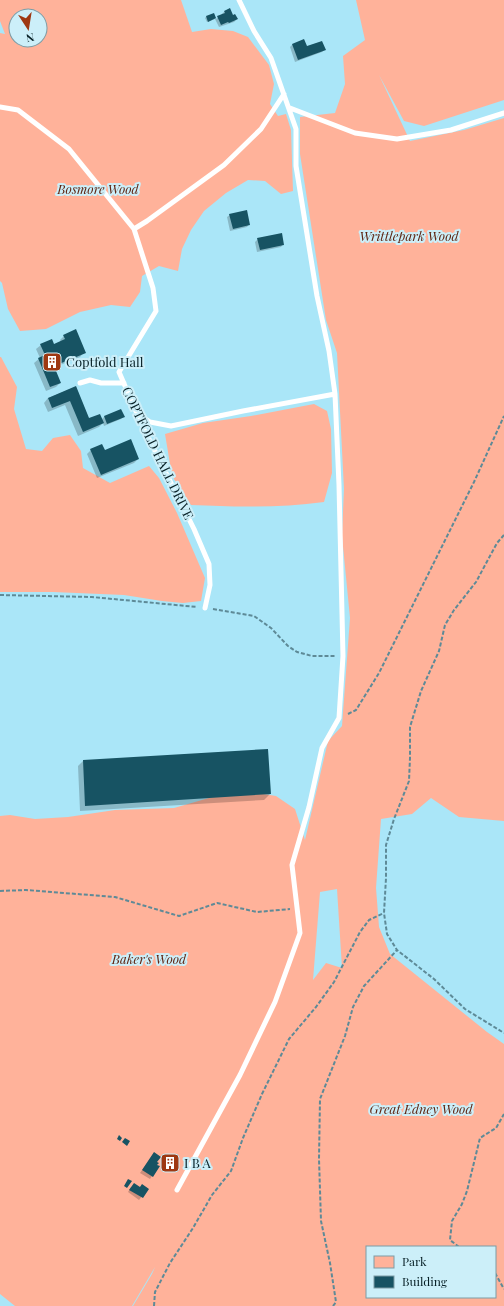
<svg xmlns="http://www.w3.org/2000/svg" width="504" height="1306" viewBox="0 0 504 1306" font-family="'Playfair Display',serif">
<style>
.green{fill:#ffb29a;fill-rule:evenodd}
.shadow{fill:#0003}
.building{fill:#175363}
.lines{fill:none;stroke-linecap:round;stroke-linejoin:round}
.path{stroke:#5e8a97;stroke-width:2;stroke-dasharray:4 2;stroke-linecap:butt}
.lane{stroke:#fff;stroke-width:5}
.labels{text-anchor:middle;stroke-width:4;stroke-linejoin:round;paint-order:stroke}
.park-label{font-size:13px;font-style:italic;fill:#5e2411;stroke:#cceff9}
.poi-label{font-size:13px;fill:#072026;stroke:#cceff9;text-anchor:start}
.street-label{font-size:13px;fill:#072026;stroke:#cceff9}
</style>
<rect width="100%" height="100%" fill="#aae6f8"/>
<path class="green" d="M0,0h181l11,32 19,-3 22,2 15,6 21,28 5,19 -4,20 8,12 8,-2 5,16 2,61 -12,3 -16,-13 -17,-1 -22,13 -22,18 -13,19 -9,19 -4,22 -19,-5 -17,10 -2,16 -10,15 -19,-2 -31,7 -34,17 -26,2 -12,-22 -6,-26 -2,-2v-248l5,1 -5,-13zM16,16h24v24h-24z
M356,0h148v100l-80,26 -20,-5 -25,-46 31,66 54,-11 40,-12v703l-45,-4 -28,-19 -19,16 -31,5 -5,69 3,39 11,27 97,78 17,12v262h-371l19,-32 3,-7 -23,39h-117l-15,-12v-478l10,-1 25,4 33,-2 47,-7 59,-2 63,-18 39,6 19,13 10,31 23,-99 14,-15 8,-108 -8,-82 2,-47 -7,-136 -11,-33 -26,-166v-37l35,-4 10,-29 -2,-28 22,-16zM337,889l5,79 -16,-5 -13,17 7,-88zM367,1247h128v50h-128z
M0,357h1l16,30 -3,22 12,40 16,2 11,-13 17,-3 11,16 2,17 27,15 39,-17 10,12 18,35 28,65 -4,23 -18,2 -21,-2 -38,-6 -71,-3h-53z
M314,404l13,7 4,18 1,44 -8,29c-44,6 -88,5 -133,3l-19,-29 -7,-42 38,-11 48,-7z"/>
<path class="shadow" d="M229,10l3,6 5,3 -3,3 -15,5 -4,-8 -8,3 -2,-4 1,-1 7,-3 3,5 8,-7z
M304,40l3,8 18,1 -3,3 -27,10 -5,-15 2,-2z
M230,215l19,9 -2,3 -17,4 -3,-14z
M258,239l25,5 -2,3 -24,5 -2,-10z
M64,336l20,16 -4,5 -27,11 7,15 -4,4 -10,4 -12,-28 6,-5 -4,-9 5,-4h13l7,-3 -1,-2z
M76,387l13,32 12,1 3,-3 17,-7 2,6 -2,3 -17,7 -1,-3 -4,4 -21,9 -13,-31 -17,7 -4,-9 4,-5z
M91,450l13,2 34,7 -4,4 -37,15 -10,-24z
M267,750l3,44 -6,6 -184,11 -2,-45 5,-5z
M154,1153l2,9 -4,14 -2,3 -10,-6z
M142,1185l6,4 -9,11 -11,-8 3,-5 8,1z"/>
<path class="building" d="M230,8l3,7 2,-1 3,5 -9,4 -1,-1 -7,3 -4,-9 8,-3 -1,-2z
M214,13l2,5 -8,4 -2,-6z
M304,39l3,7 15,-5 4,9 -28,10 -6,-16z
M247,210l3,15 -17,4 -4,-15z
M282,233l2,12 -24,5 -3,-12z
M76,329l10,24 -32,13 7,17 -11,4 -12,-29 7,-3 -5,-11 12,-5 2,5 11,-5 -2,-4z
M76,386l13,32 11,-4 4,9 -21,9 -13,-31 -18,7 -4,-10z
M121,409l4,8 -18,7 -3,-8z
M131,439l8,20 -38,16 -11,-26 12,-5 3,6z
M268,749l3,45 -186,12 -2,-46z
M119,1135l3,3 -2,3 -3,-2z
M125,1138l5,3 -3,5 -5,-4z
M154,1152l7,5 -4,5 2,1 -2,2 3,1 -7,11 -11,-7z
M170,1160l3,2 -2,4 -4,-3z
M128,1179l4,2 -5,7 -3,-2z
M134,1183l6,4 2,-3 7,5 -6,9 -14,-8z"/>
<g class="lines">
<path class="path" d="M504,535l-7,8 -21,39 -22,28 -9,15 -6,26 -18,40 -11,36v31l-1,23 -15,38 -8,26v33l-2,35 3,21 10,16 37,29 31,30 39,24
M0,595l92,2 105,10
M213,609l41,7 17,12 17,18 9,6 15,4h24
M348,714l8,-4 23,-37 95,-191 30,-66
M0,891l26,-1 89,7 64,19 38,-13 40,9 33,-3
M459,1247l-9,-7 2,-19 10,-17 5,-13 13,-53 16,-10 8,-14
M495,1273l9,16
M154,1306l1,-14 15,-29 23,-35 19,-33 19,-24 12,-33 19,-44 27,-55 27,-32 18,-25 26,-50 9,-12 15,-7
M333,1306l3,-4 -6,-39 -9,-42 -2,-62 1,-60 25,-63 8,-29 11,-21 33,-36"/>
<path class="lane" d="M0,107l18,3 51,39 65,80 19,59 3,23 -37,61 22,51 53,106 15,35 1,21 -5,23
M290,108l65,25 42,6 54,-9 53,-17
M134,229l13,-8 77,-56 37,-36 23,-35
M80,383l10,-3 11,3h23
M138,414l12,8 21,4 72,-15 92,-17
M177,1190l63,-115 35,-73 25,-69 -8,-68 17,-58 13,-59 17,-30 4,-62 -4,-171 -4,-91 -6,-43 -12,-55 -21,-130v-37l-25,-71 -17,-27 -15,-31"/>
</g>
<defs>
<g id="building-square" transform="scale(1)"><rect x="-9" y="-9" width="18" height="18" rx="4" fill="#9e3812" stroke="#cceff9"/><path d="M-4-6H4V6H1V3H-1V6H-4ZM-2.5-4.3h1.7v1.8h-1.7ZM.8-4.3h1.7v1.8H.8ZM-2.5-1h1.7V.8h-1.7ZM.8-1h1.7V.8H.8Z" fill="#fff"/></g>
</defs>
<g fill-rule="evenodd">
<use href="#building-square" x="52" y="362"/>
<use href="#building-square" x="170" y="1163"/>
</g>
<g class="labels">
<g class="park-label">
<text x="98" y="194">Bosmore Wood</text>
<text x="409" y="241">Writtlepark Wood</text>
<text x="149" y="964">Baker's Wood</text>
<text x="421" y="1114">Great Edney Wood</text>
</g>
<g class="poi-label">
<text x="66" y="367">Coptfold Hall</text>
<text x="184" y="1168">I B A</text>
</g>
<g class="street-label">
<text transform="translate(158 453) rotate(64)" y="5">COPTFOLD HALL DRIVE</text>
</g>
</g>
<rect x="366" y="1246" width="130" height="52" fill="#cceff9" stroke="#7d9ca5"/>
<rect x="374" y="1256" width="20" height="12" fill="#ffb29a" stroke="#7d9ca5"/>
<text x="402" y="1266" font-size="12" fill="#072026">Park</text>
<rect x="374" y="1276" width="20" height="12" fill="#175363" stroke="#7d9ca5"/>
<text x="402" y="1286" font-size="12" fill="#072026">Building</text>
<g transform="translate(28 28) rotate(168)"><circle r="19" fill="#cceff9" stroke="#7d9ca5"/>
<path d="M0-3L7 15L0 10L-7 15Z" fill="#9e3812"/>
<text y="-6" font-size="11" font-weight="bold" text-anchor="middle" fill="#072026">N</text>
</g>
</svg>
